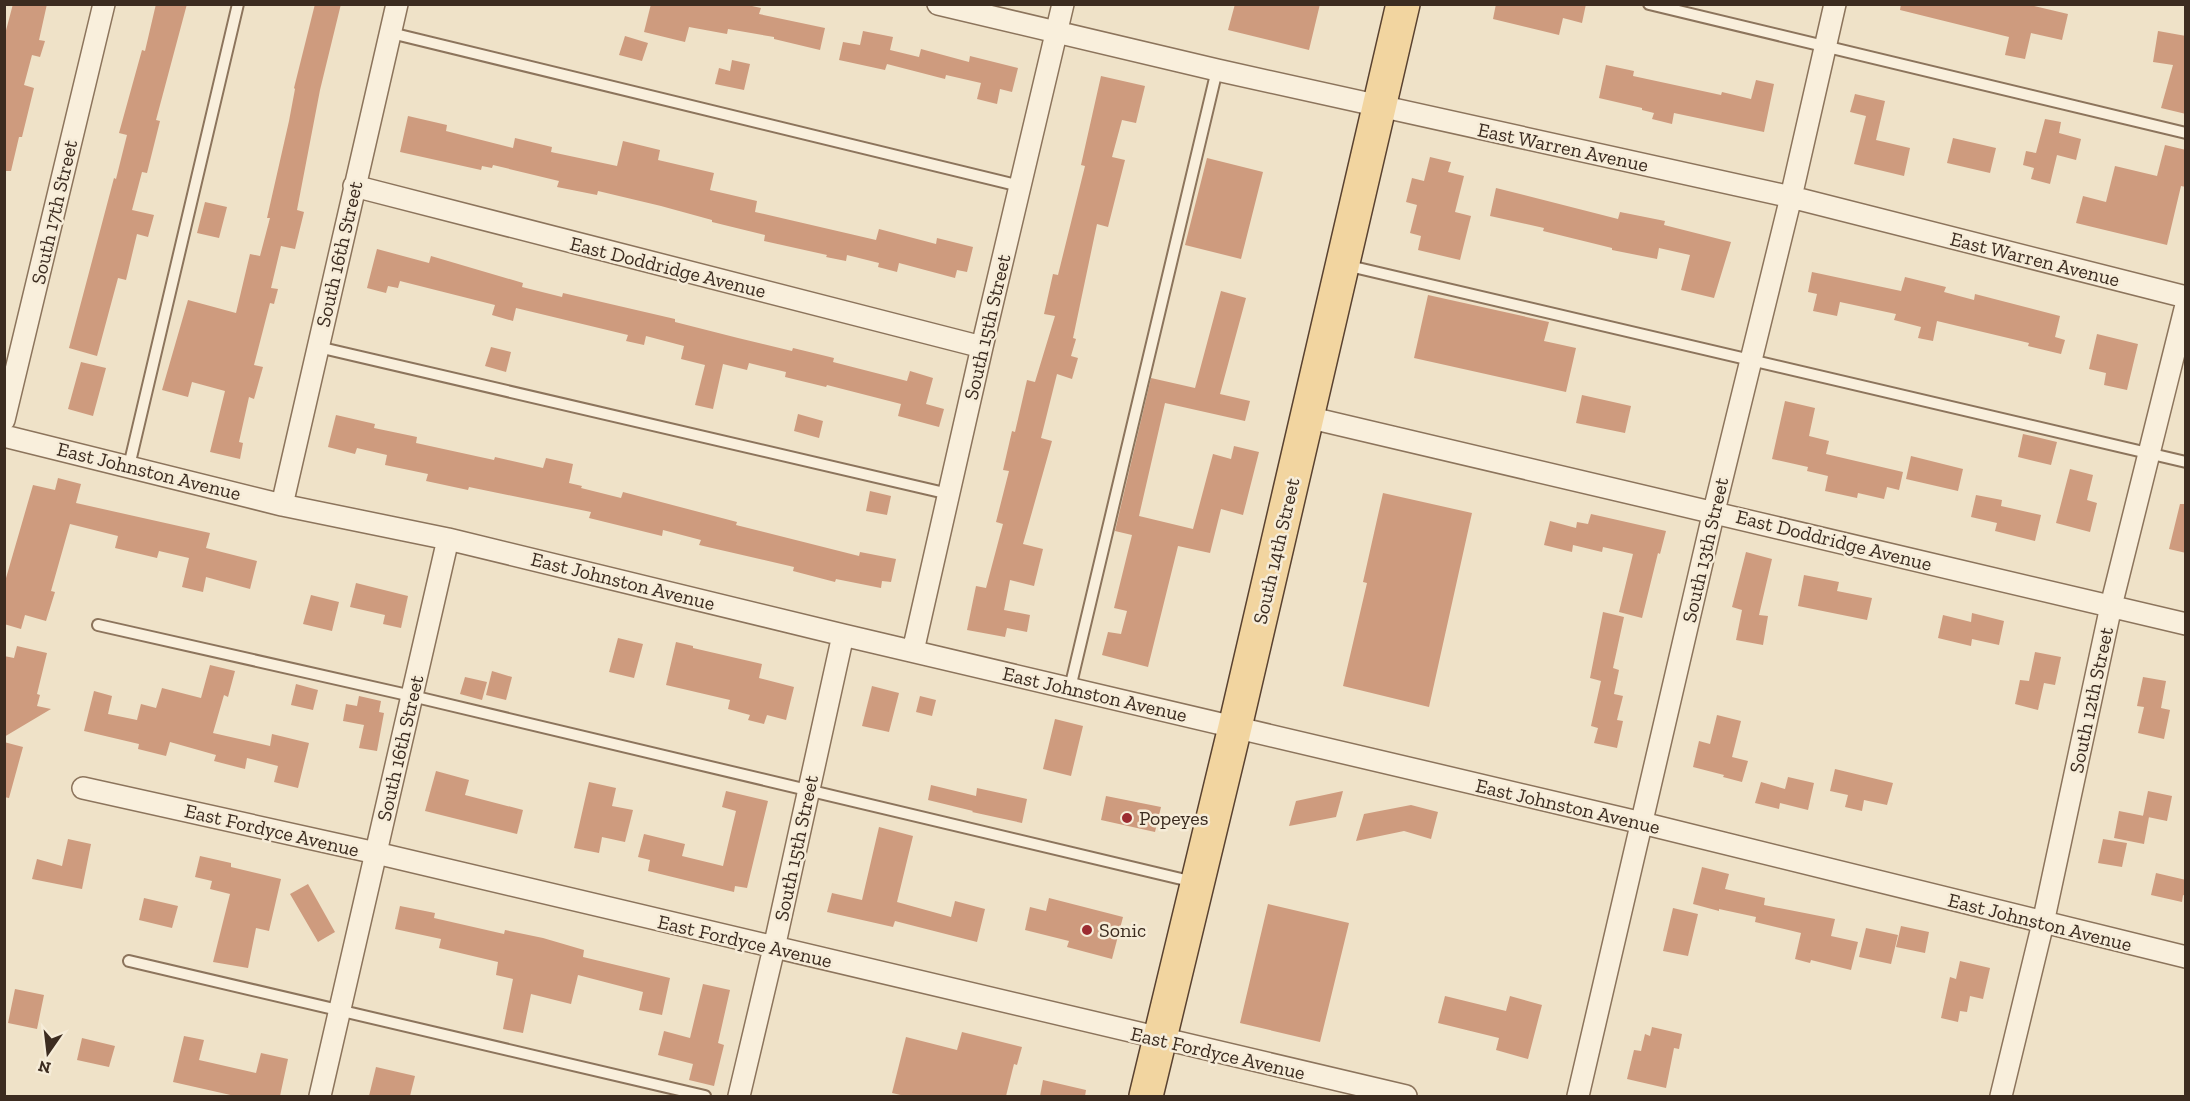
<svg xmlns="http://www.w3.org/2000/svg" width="2190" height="1101" viewBox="0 0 2190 1101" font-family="'Zilla Slab',serif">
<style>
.building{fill:#ce9b7e}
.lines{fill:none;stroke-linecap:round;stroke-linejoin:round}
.lane-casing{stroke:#8c745c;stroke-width:14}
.street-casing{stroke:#8c745c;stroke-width:24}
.primary-casing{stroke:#5a4230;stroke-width:36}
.lane{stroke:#f9efdc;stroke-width:10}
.street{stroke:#f9efdc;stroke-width:21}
.primary{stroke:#f2d5a0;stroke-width:33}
.poi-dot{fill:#9c2c31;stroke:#f6ecd8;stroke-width:2}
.labels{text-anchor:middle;stroke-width:5;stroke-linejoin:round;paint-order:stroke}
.street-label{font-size:20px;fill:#3c2c20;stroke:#f6ecd8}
.poi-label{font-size:20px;fill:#3c2c20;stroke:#f6ecd8;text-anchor:start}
</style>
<rect width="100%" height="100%" fill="#efe2c8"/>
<path class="building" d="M13,4h34l-8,36 6,1 -5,16 -8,-2 -8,30 10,3 -12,49h-3l-8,34h-7v-133z
M156,4h31l-31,116 4,1 -13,52 -5,-1 -10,38 22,5 -6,22 -11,-3 -11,46 -8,-2 -21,78 -28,-8 45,-170 2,1 11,-44 -8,-2 23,-83 3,1z
M315,4h26l-21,86 -23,120 7,2 -9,37 -14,-3 -10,42 7,1 -4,15 -4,-1 -16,62 9,2 -9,32 -5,-2 -10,45 4,1 -3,16 -30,-7 15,-61 -33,-9 -4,15 -26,-7 26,-90 48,13 14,-59 10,2 10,-38h-3l22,-97 6,-32 -1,-1z
M651,4h92l18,4 -2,6 66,14 -5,22 -46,-11v-2l-46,-8 -1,5 -38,-7 -4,15 -41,-10z
M1235,4h85l-11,46 -81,-20z
M1496,4h90l-4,19 -19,-5 -4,17 -66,-16z
M1901,4h125l42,10 -6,26 -31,-7 -6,26 -20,-4 4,-18 -109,-27z
M863,31l30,6 -3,13 29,7 2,-8 48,13 1,-6 48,12 -6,24 -12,-3 -3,15 -20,-5 4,-16 -35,-8 -1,4 -58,-15 -2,6 -46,-10 4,-18 17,3z
M2158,31l28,5v78l-25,-6 12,-43 -20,-3z
M625,36l23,7 -6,18 -23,-6z
M732,60l18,4 -6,26 -29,-6 4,-16 11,3z
M1606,65l28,6 -1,5 88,19 1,-3 29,7 5,-19 18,4 -10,48 -90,-19 -2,11 -20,-5 2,-6 -12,-3v-2l-43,-10z
M1101,76l44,10 -9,37 -14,-3 -10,37 13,3 -17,67 -11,-3 -24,114 3,1 -5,17 7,2 -6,21 -15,-5 -16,64 11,3 -29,103 20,5 -9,37 -24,-6 -6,30 26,5 -3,17 -20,-4 -2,9 -38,-7 9,-44 10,2 17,-64 -7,-2 13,-51 -6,-1 9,-39 3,1 12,-52 8,2 20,-66 -11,-2 9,-40 5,1 27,-109 -4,-1z
M1855,94l30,7 -9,39 34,8 -6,28 -50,-12 12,-48 -16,-4z
M408,116l39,9 -1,6 67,17 2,-10 37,9 -1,5 66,14 6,-25 37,9 -2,10 56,13 -4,17 47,11 -2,11 121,28 3,-11 57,15 1,-6 36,9 -6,25 -10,-2 -2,8 -56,-15 -2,9 -19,-5 1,-4 -32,-8 -1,6 -20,-4 1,-2 -63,-14 1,-6 -53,-13v-2l-51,-14 -63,-15 -1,4 -40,-8 2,-6 -66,-16 -1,3 -10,-2 -1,4 -81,-18z
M2045,119l16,3 -2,11 22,6 -5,21 -19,-5 -7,29 -19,-5 3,-11 -11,-3 3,-14 10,2z
M1953,138l43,10 -6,25 -43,-10z
M2165,145l21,5v37l-5,-1 -14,59 -91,-22 7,-27 23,6 9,-36 42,10z
M1430,157l21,5 -3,10 16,4 -9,36 16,4 -11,44 -42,-10 3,-14 -11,-3 7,-28 -11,-3 6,-24 12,3z
M1207,158l56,14 -22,87 -56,-14z
M1496,188l122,31 2,-7 45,9 -1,4 67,17 -17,56 -33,-8 9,-35 -31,-7 -2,11 -45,-9v-2l-69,-17 1,-3 -54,-12z
M205,202l22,5 -8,31 -22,-5z
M377,249l52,14 2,-7 92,27 -1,4 40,10 1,-4 112,26v3l63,16 54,13 1,-3 41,10 -1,4 74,19 3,-10 23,7 -7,26 18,5 -5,18 -41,-11 3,-12 -74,-19 -1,2 -41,-10 1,-5 -37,-9 -2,7 -24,-6 -10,45 -18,-4 10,-40 -24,-6 3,-13 -38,-10 -2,9 -18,-4 2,-6 -112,-27 -3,13 -21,-6 3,-10 -95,-24 -2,7 -10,-2 -2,7 -19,-5z
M1812,272l89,19 4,-14 41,10 -2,5 30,8 1,-6 85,22 -5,21 10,3 -4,14 -33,-8 1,-3 -92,-22 -4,20 -15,-3 3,-11 -27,-7 2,-6 -56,-12 -3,14 -24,-5 4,-17 -9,-2z
M1221,291l25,7 -26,96 30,7 -5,20 -80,-18 -26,113 54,13 20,-75 18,5 3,-13 25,6 -16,63 -22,-6 -11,44 -32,-7 -30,121 -46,-12 6,-23 13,2 6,-23 -13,-3 18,-73 -17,-4 36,-153 44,10z
M1428,295l121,27 -5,19 32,7 -10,44 -152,-34z
M2097,334l41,10 -11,46 -23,-5 2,-12 -17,-4z
M491,347l20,5 -5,20 -21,-6z
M81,362l25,6 -13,48 -25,-7z
M1582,395l49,11 -6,27 -49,-10z
M1785,401l30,7 -6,28 20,5 -3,13 77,18 -4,18 -12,-3 -3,12 -26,-6 -1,5 -32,-7 3,-15 -21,-5 1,-4 -36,-8z
M798,414l25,7 -4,17 -25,-7z
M336,415l39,9 -1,4 43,9 -1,6 78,17 1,-3 48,11 3,-10 27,6 -4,19 13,3 -1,2 40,10 2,-6 114,30 -1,3 123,31 1,-4 36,7 -5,23 -9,-1 -1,7 -45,-9 -1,3 -42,-11 1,-4 -95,-22 2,-5 -38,-10 -1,6 -73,-18 2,-6 -122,-25 -1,3 -42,-9 2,-7 -43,-9 2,-10 -30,-7 -2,6 -27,-7z
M2023,434l34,8 -6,23 -33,-8z
M1911,456l52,13 -5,22 -52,-12z
M2070,469l23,6 -6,25 10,3 -7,29 -34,-9z
M58,478l23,6 -5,19 134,30 -4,15 51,13 -7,28 -44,-12 -3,15 -21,-5 7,-29 -30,-7 -2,7 -42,-10 3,-12 -48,-12 -19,67 4,1 -9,29 -21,-6 -4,14 -17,-5v-39l29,-100 22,5z
M870,491l21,5 -4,19 -21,-4z
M1383,493l89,20 -43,194 -86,-21 24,-103 -4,-1z
M1976,495l26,5 -1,6 40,9 -6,26 -40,-10 2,-8 -26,-6z
M2180,504h6v49l-17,-4z
M1591,514l75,17 -6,23 -2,-1 -16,65 -23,-6 14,-58 -30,-7 -1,5 -29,-7 -1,7 -28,-7 6,-24 26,7 1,-6 11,2z
M1746,552l26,7 -13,56 9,1 -5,29 -27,-5 6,-30 -10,-3z
M1804,575l35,7 -2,9 35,7 -5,22 -69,-14z
M356,583l52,13 -7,32 -18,-4 2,-9 -35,-8z
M311,595l28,7 -7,29 -29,-7z
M1603,612l21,5 -11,51 6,2 -5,24 9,2 -6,24 6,1 -6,27 -23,-5 4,-15 -7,-2 10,-45 -11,-3z
M1972,613l32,8 -5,24 -27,-6 -1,7 -33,-8 5,-23 28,7z
M618,638l25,6 -9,34 -25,-6z
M676,642l17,4v2l69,16 -3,14 35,9 -8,33 -19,-5 -3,9 -16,-4 2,-5 -22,-6 2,-9 -64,-15z
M17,646l30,7 -10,41 3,1 -3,11 14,3 -47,28v-81l10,2z
M2035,652l26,5 -6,28 -11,-2 -6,27 -23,-6 5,-24 9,1z
M210,665l25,6 -7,26 -4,-2 -11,38 57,13 2,-12 37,9 -11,45 -24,-6 4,-16 -31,-8 -2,11 -31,-8 2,-6 -46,-13 -4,14 -28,-7 1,-5 -55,-13 10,-40 18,5 -4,18 29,6 4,-16 15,4 6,-20 39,10z
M492,671l20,6 -6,23 -20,-5z
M465,677l22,5 -5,18 -22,-6z
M2143,677l23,4 -5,27 9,2 -6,29 -26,-6 6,-26 -7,-1z
M296,684l22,6 -5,20 -22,-5z
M872,686l27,7 -10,39 -27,-6z
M359,696l22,5 -2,11 5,1 -7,38 -18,-3 5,-23 -21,-4 3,-17 11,2z
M920,696l16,4 -4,16 -16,-4z
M1717,715l24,6 -9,36 16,4 -6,21 -19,-5 1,-2 -31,-8 6,-26 11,3z
M1055,719l28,7 -12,50 -28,-7z
M4,742l19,5 -14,51 -5,-1z
M1835,769l58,14 -6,22 -23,-5 -2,11 -17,-4 3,-12 -18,-4z
M436,771l33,9 -4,15 58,15 -6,24 -92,-23z
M1788,777l26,6 -6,27 -28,-7 -1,6 -24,-6 6,-21 24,7z
M589,782l27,6 -4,18 21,4 -8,32 -23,-5 -3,16 -25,-5z
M931,785l45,11 1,-8 50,11 -5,24 -50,-11 1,-1 -45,-11z
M726,791l42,10 -21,87 -12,-2 -1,6 -86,-21 2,-11 -12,-3 6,-23 41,10 -3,12 41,10 13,-55 -14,-4z
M1343,791l-7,26 -47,9 7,-25z
M2148,791l24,5 -5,25 -24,-5z
M1106,796l55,11 -6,25 -54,-12z
M1411,805l27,7 -7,27 -27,-8 -48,10 8,-27z
M2119,811l30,6 -5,27 -30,-6z
M879,827l34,9 -16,66 54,15 4,-16 30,8 -8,33 -82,-21 -2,6 -66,-15 5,-19 30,7z
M68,839l23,5 -9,45 -50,-10 5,-20 25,7z
M2103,839l24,4 -5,24 -24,-4z
M200,856l31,7v4l50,12 -12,52 -13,-3 -8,40 -35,-6 17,-68 -20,-5 2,-8 -17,-4z
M1702,867l27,7 -4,15 40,9 -1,7 71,14 -4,17 27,6 -7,28 -40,-10 -1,3 -15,-4 6,-26 -46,-11 1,-5 -37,-8v2l-26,-7z
M2156,873l30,7v16l-3,-1 -1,7 -31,-7z
M308,884l27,48 -17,10 -28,-48z
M144,898l34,8 -6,22 -33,-8z
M1049,898l74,19 -11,42 -45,-12 2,-6 -44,-11 5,-23 16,4z
M1268,904l81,19 -29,119 -80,-19z
M400,906l35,7 -1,5 70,16 1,-4 38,8 41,12 -1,7 87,21 -8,37 -23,-5 4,-18 -65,-17 -7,29 -40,-10 -8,39 -20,-4 10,-50 -17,-4 2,-13 -59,-14 2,-9 -46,-10z
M1673,908l25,6 -10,42 -25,-5z
M1901,926l28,6 -4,21 -29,-6z
M1866,928l32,7 -7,29 -32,-7z
M1960,961l30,7 -7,31 -13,-3 -3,16 -7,-1 -2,11 -17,-4 9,-41 6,2z
M703,984l27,6 -12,53 6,2 -10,41 -25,-6 4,-16 -35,-9 6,-24 26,7z
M15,989l29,6 -7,34 -29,-6z
M1445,996l61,15 4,-15 32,9 -14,54 -32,-9 3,-12 -61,-15z
M1652,1027l30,7 -3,15 -5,-1 -8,40 -39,-9 7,-29 7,1 4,-17 5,2z
M962,1032l60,15 -5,18 -3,-1 -8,32h-101l-13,-3 14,-56 51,13z
M184,1036l20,4 -5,20 57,13 5,-20 27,6 -8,37h-45l-62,-14z
M82,1038l33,8 -6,21 -32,-7z
M376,1067l39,9 -5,20h-41z
M1043,1080l43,10 -1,6h-45z"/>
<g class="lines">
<g class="lane-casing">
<path id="lane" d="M1649,4l537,129
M391,33l629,153
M1345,265l841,197
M318,347l631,147
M129,466l109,-462
M98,625l314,71 782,186
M1070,688l147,-618
M129,961l576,135"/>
</g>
<g class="street-casing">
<path id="street" d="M938,4l279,66 574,127 395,100
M354,186l628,161
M1307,417l879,207
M4,420l100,-416
M4,436l278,69 166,34 395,96 799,188 544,134
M282,505l115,-501
M913,651l69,-304 81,-343
M83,788l293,65 1030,243
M320,1096l128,-557
M739,1096l35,-148 69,-313
M1578,1096l136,-585 77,-314 44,-193
M2001,1096l42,-173 68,-317 75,-301"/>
</g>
<g class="primary-casing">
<path id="primary" d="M1146,1096l89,-369 168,-723"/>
</g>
<use href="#lane" class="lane"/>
<use href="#street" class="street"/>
<use href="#primary" class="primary"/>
</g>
<g class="poi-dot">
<circle cx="1127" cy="818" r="6"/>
<circle cx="1087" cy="930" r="6"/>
</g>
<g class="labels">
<g class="street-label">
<text transform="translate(1563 147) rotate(12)" y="7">East Warren Avenue</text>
<text transform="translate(54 212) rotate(-77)" y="7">South 17th Street</text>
<text transform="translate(339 254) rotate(-77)" y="7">South 16th Street</text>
<text transform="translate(2035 259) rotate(14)" y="7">East Warren Avenue</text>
<text transform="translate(668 267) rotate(14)" y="7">East Doddridge Avenue</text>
<text transform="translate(987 327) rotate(-77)" y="7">South 15th Street</text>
<text transform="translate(149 471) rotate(14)" y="7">East Johnston Avenue</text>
<text transform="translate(1834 540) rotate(14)" y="7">East Doddridge Avenue</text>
<text transform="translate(1705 550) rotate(-77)" y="7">South 13th Street</text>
<text transform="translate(1276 551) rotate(-77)" y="7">South 14th Street</text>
<text transform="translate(623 581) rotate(14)" y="7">East Johnston Avenue</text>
<text transform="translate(1095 694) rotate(13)" y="7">East Johnston Avenue</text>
<text transform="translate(2091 700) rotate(-78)" y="7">South 12th Street</text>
<text transform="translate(400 748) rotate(-77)" y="7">South 16th Street</text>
<text transform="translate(1568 806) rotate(13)" y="7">East Johnston Avenue</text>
<text transform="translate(272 830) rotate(13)" y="7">East Fordyce Avenue</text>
<text transform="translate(796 848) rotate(-78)" y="7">South 15th Street</text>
<text transform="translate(2040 922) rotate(14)" y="7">East Johnston Avenue</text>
<text transform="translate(745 941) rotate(13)" y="7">East Fordyce Avenue</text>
<text transform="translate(1218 1053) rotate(13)" y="7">East Fordyce Avenue</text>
</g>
<g class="poi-label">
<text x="1139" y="825">Popeyes</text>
<text x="1099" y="937">Sonic</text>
</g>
</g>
<rect width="2190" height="1101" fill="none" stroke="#3c2c20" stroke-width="12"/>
<g transform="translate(48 1053) rotate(194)" stroke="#f6ecd8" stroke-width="4.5" paint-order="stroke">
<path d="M0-4.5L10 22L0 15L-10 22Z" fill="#3c2c20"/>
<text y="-9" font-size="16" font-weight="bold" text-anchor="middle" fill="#3c2c20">N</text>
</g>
</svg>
